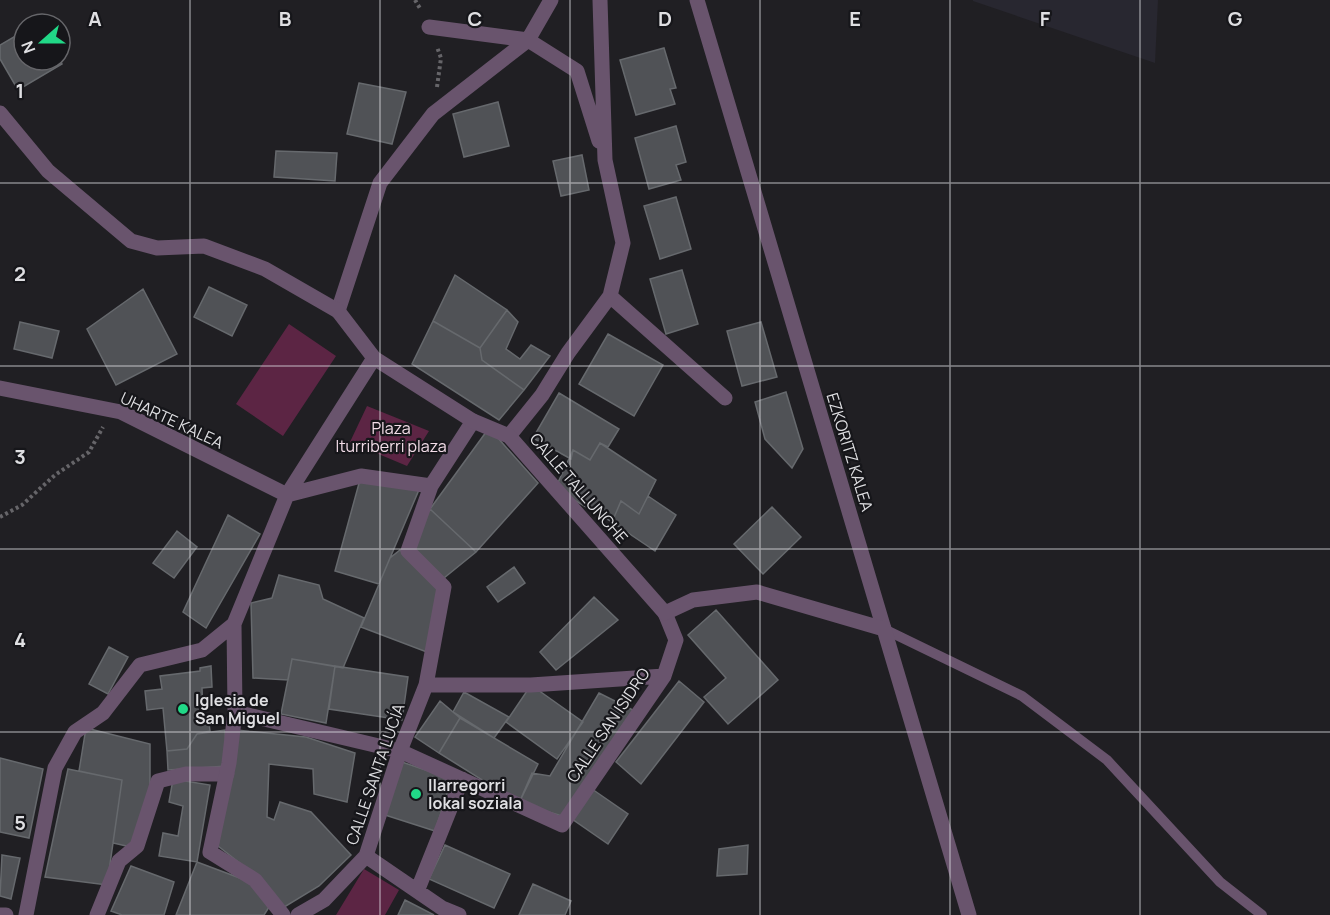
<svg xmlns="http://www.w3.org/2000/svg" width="1330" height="915" viewBox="0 0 1330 915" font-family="Manrope,sans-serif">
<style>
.built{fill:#282730}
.green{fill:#5c2544}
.building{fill:#505256;stroke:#66696d;stroke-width:1.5}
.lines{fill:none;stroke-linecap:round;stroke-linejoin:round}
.path{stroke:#666569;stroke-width:4;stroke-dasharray:3 3;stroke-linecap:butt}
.service{stroke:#69546d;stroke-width:10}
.pedestrian{stroke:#69546d;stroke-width:15}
.minor{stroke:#69546d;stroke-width:15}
.tertiary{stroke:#69546d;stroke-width:15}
.grid{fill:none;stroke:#dfdfe2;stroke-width:1.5;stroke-opacity:0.55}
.poi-dot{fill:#21d887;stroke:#16161a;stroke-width:2}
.labels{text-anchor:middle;stroke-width:4.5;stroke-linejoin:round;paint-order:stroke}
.street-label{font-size:16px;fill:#dfdfe2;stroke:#16161a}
.park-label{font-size:16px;fill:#f3dde8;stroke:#16161a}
.poi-label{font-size:16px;font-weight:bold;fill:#dfdfe2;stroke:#16161a;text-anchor:start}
.grid-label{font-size:20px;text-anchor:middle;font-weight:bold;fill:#dfdfe2;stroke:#16161a;stroke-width:4.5;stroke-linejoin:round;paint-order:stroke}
</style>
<rect width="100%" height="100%" fill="#201f23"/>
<path class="built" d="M1158,0l-3,63 -182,-62v-1z"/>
<path class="green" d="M289,324l47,32 -53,80 -47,-32z
M367,406l62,25 -22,35 -57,-24z
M364,869l35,21 -14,25h-49z"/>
<path class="building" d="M24,31v29h36l2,4 -44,26 -18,-31v-14z
M664,48l12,40 -6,1 5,15 -39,11 -16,-55z
M359,83l47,9 -14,52 -45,-10z
M498,102l11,44 -45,11 -11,-43z
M676,126l10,36 -10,3 5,15 -32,9 -14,-51z
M276,151l61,2 -2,28 -61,-4z
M582,155l7,35 -28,6 -8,-35z
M676,197l15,52 -31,10 -16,-53z
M682,270l16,54 -32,10 -16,-55z
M455,275l52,35 -27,38 -47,-27z
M209,287l38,18 -15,31 -38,-19z
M143,289l34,65 -61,31 -29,-56z
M507,310l11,12 -12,27 14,10 11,-14 19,11 -26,34 -42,-30 -2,-12z
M433,321l47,27 2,12 42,30 -25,30 -87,-56z
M20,322l39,9 -7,27 -38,-9z
M761,322l16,55 -35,9 -15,-55z
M608,334l55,31 -29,51 -55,-32z
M786,392l17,57 -11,19 -27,-29 -10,-37z
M559,393l60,36 -11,18 -8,-4 -10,17 -17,-10 -2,9 -38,-21z
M489,428l49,55 -62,69 -46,-43z
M600,443l56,37 -17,34 -18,-13 -9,21 -57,-33 18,-39 17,10z
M361,476l60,9 -42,99 -44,-13z
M648,496l28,19 -21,36 -43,-29 9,-21 18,13z
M772,507l29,30 -38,37 -29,-30z
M430,509l46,43 -37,30 -31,-31z
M228,515l32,19 -54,94 -23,-16z
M177,531l20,16 -23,31 -21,-15z
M400,550l44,37 -12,67 -71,-27 29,-69z
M514,567l11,16 -27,19 -11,-15z
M279,575l40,10 4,14 41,19 -21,50 -51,-9 -4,21 -35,-2 -2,-75 21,-5z
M594,597l24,23 -62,50 -16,-18z
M716,610l62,70 -50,44 -24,-27 22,-19 -38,-43z
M109,647l19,10 -20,37 -19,-10z
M292,659l43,7 -9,57 -45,-9z
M211,666l1,21 -10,1 1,28h5l2,15 -13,3 -10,15 -20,2 -4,-43 -16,2 -2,-19 17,-2 -2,-13 40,-5v-3z
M335,666l73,11 -6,43 -73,-11z
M679,681l25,21 -63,82 -25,-22z
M531,685l52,37 -26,37 -51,-37z
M464,692l45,25 -15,21 -41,-26z
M599,693l34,17 -71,106 -43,-13 13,-30 18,3z
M440,701l20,17 -21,35 -24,-16z
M460,718l78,46 -19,39 -80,-50z
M86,728l64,16v49l-19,54 -18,-4 9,-63 -43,-9z
M225,730l2,36 -59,4 -1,-19 20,-2 10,-15z
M236,730l70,7 49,16 -8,49 -33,-8 -1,-25 -44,-5 -2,53 7,3 6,-18 31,10 40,43 -32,31 -38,23 -26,-34 -37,-29z
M0,758l43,11 -14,69 -29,-6z
M402,762l50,17 -17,52 -50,-16z
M68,769l54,11 -15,105 -62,-8z
M173,779l37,6 -13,77 -38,-6 4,-23 15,3 5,-30 -14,-4z
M592,789l36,25 -20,30 -36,-25z
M445,845l65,29 -16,34 -65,-29z
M748,845l-1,29 -30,2 2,-27z
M2,855l18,3 -9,41 -11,-3z
M197,862l56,21 18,21 -7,11h-88z
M131,866l43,16 -10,33h-42l-11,-4z
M533,884l38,17 -6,14h-46z
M405,900l29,15h-36z"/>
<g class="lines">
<path class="path" d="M415,0l6,10
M437,87l4,-29 -4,-11
M0,517l22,-12 33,-30 34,-23 14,-25"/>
<path class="service" d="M884,629l138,67 85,64 113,122 42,33"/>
<path class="pedestrian" d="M97,915l22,-54 18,-15 21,-65 28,-7h41"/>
<path class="minor" d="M697,0l187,629
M429,27l99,13 49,31 22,70
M610,296l115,102
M338,311l42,-128 53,-69 95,-74 23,-40
M0,388l121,24 166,83
M509,436l33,-41 26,-42 42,-57 13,-53 -18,-83 -5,-160
M287,495l74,-19 70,10
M426,685h105l133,-9
M235,712l165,39 162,74 102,-149 12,-36 -11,-27
M366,856l76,52 17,7
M418,889l44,-110
M0,915h6
M26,915l29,-147 20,-36 28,-19 37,-48 62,-15 32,-26
M283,915l-28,-35 -45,-28 19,-89 6,-51 -1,-88 53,-129 87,-137
M298,915l26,-15 42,-44 34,-105 26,-66 18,-98 -36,-36 23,-65 42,-65"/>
<path class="tertiary" d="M0,113l48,58 83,70 26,7 47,-2 61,23 73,42 36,47 99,63 36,15 156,177 28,-13 64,-8 127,37 85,286"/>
</g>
<path class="grid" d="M190,0v915M380,0v915M570,0v915M760,0v915M950,0v915M1140,0v915M0,183h1330M0,366h1330M0,549h1330M0,732h1330"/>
<g class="poi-dot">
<circle cx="183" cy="709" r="6"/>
<circle cx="416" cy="794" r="6"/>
</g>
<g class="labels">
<g class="street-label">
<text transform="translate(172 420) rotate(25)" y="6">UHARTE KALEA</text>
<text transform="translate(850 452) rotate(73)" y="6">EZKORITZ KALEA</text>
<text transform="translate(579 488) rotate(49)" y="6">CALLE TALLUNCHE</text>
<text transform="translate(608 725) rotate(-56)" y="6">CALLE SAN ISIDRO</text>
<text transform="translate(375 774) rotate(-71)" y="6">CALLE SANTA LUCÍA</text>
</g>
<g class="park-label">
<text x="391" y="434">Plaza<tspan x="391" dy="18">Iturriberri plaza</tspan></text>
</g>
<g class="poi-label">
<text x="195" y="706">Iglesia de<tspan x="195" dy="18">San Miguel</tspan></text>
<text x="428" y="791">Ilarregorri<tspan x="428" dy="18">lokal soziala</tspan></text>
</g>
</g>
<g class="grid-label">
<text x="95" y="26">A</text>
<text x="285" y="26">B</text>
<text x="475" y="26">C</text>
<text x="665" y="26">D</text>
<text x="855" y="26">E</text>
<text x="1045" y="26">F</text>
<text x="1235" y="26">G</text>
<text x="20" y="98">1</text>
<text x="20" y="281">2</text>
<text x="20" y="464">3</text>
<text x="20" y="647">4</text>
<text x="20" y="830">5</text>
</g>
<g transform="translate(42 42) rotate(249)"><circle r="28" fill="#16161a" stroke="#66666a" stroke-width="1.5"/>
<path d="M0-4.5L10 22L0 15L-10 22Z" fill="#21d887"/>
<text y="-9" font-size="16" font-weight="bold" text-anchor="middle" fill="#dfdfe2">N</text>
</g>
</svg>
